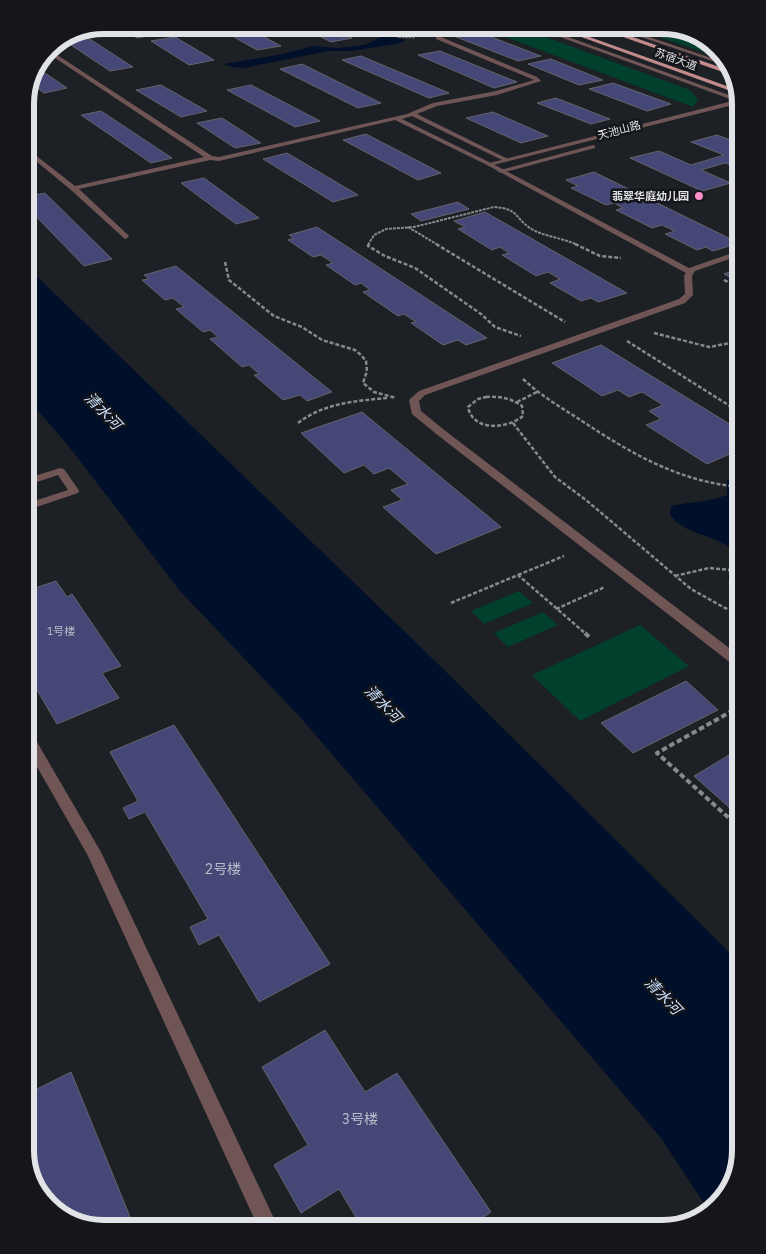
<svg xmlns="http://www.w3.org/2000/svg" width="766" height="1254" viewBox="0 0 766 1254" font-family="'IBM Plex Sans','Noto Sans SC',sans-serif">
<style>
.green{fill:#00402c}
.water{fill:#000f2a}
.building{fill:#454776;stroke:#63646a}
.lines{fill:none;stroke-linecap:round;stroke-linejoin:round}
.path-far3{stroke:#86898d;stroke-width:1;stroke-dasharray:2.5 1;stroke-linecap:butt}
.path-far2{stroke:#86898d;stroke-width:2;stroke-dasharray:3 1;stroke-linecap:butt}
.path-far1{stroke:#86898d;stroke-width:2.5;stroke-dasharray:4 2;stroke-linecap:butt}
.path{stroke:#86898d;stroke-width:4;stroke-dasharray:5.5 3;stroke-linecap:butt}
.service{fill:#705555;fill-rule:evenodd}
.tertiary{fill:#705555;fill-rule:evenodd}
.primary{fill:#c18b8b;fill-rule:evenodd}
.poi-dot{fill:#f98fc9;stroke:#14161b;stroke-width:2}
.labels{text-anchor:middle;stroke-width:5;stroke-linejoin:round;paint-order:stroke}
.far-street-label{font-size:11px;fill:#e1e3e6;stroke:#14161b}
.far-poi-label{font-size:11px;font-weight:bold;fill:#e1e3e6;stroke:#14161b;text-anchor:end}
.number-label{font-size:11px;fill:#babcca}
.near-number-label{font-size:14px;fill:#babcca}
.water-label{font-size:15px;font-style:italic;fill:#cadef9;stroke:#14161b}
.rim{fill:none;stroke:#e1e3e6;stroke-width:6}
</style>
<rect width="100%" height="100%" fill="#1d2025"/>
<path class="green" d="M473,25h40l177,65 8,9 -5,8z
M623,25c28,0 57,-1 82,13 7,4 14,14 19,21z
M519,591l14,12 -49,21 -13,-13z
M543,612l15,13 -50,22 -14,-14z
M640,625l49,41 -109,55 -48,-46z"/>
<path class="water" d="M385,35l21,5 -6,3 -48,8h-23l-86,17 -11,-1 -8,-3 59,-10 30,-8 25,2 27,-3z
M25,265l410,396 306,303v187l-13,43 -19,17 -48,-73 -360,-420 -121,-127 -113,-147 -42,-48z
M741,472v119l-14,-14 13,-14c-3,-5 -6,-10 -9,-14 -17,-15 -48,-14 -61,-35l1,-8c19,-4 39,-4 56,-11v-14l8,-7z"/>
<path class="building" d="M116,25h30l15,9 -24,4z
M306,25h19l27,13 -21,4 -32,-16z
M246,27l35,19 -24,4 -34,-19z
M473,30l68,26 -23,5 -67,-26z
M82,34l51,33 -23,4 -45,-30z
M175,37l39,23 -25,5 -38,-24z
M440,51l77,31 -23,6 -76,-33z
M361,56l88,37 -20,5 -87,-38z
M551,59l52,21 -24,5 -51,-21z
M302,64l79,39 -23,5 -78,-39z
M39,69l28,19 -23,5 -12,-9z
M613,83l58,21 -24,7 -58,-22z
M161,85l46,26 -26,6 -45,-27z
M251,85l69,36 -25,6 -68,-37z
M556,98l54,21 -19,5 -54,-21z
M101,111l71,47 -21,5 -70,-48z
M493,112l55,24 -27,7 -55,-25z
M222,118l39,25 -26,5 -38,-25z
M366,134l75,39 -23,7 -75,-40z
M717,135l24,9v24l-16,-5 -24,7 30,13 -29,8 -72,-33 29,-7 32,14 33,-10 -33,-13z
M287,153l71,42 -25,7 -70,-43z
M594,172l145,71 -26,8 -7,-4 -9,3 -32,-16 10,-3 -13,-6 -10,3 -36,-18 7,-2 -9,-5 -8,2 -35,-17 7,-2 -12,-6z
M204,178l55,40 -23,6 -55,-41z
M45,193l67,66 -28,7 -59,-61v-8z
M458,202l11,7 -48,12 -10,-7z
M485,212l142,81 -29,9 -7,-4 -10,3 -31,-18 10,-4 -12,-7 -12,4 -34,-21 7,-2 -9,-6 -8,3 -34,-21 7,-2 -11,-6z
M317,227l170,111 -21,7 -8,-5 -15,5 -32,-22 5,-1 -12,-8 -6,2 -35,-24 7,-2 -9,-7 -6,2 -29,-20 7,-2 -12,-8 -8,2 -25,-17 6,-2 -5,-3z
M176,266l156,126 -25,9 -7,-6 -17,5 -29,-25 5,-1 -10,-9 -7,2 -32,-28 8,-2 -8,-7 -7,2 -27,-23 8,-2 -11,-9 -8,2 -23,-20 7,-1 -5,-4z
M741,268v15l-17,-9z
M601,345l140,86v18l-34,15 -61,-39 15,-6 -12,-8 14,-6 -21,-13 -13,5 -11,-7 -16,6 -50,-33z
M362,412l139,115 -65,27 -53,-47 19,-7 -11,-10 17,-6 -19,-16 -15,6 -10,-9 -20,8 -43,-40z
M56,581l11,16 5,-3 49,72 -19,7 17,25 -62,26 -20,-34 -12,5v-111l3,-1 4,6z
M686,681l32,29 -85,43 -32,-30z
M174,725l156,239 -71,38 -40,-67 -20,10 -9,-18 18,-8 -63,-107 -16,7 -6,-11 15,-7 -28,-49z
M741,748v70l-47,-42z
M325,1030l40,62 32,-19 94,139 -25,17h-103l-24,-40 -38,24 -27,-48 34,-20 -46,-78z
M71,1072l64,157h-36l-39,-13 -27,-31 -8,-35v-55z"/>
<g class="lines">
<path class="path-far3" d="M399,25l-13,6 11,6 18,1"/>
<path class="path-far2" d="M408,227l30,18
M368,245l6,-10 12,-6 28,-2 80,-20c25,2 19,9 36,21 11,8 34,10 47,17"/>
<path class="path-far1" d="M369,244l-1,2 17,10 30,12 66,46 14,13 26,9
M436,244l129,78
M575,244l25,12 21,2
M225,262l4,18 45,36 28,11 20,13 33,10 6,5 5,6 1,10 -4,12 11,9 22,6
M724,280l17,9
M654,333l55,14 32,-6
M627,341l114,72
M523,379c17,16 37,28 56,40 51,34 100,63 162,68
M486,397c13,-1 25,1 36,9l1,10c-16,13 -50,16 -55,-9l10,-8z
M517,402l20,-10
M298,423c26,-20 57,-22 89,-25
M513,423l42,54 31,23 105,89 34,19 16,6
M518,575l46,-19
M675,576l34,-8 32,3
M451,603l67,-28 68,59
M556,609l49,-22"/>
<path class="path" d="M585,633l5,5
M741,706l-84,47 84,76"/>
<path class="service" d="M425,25l13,2 25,-2 -21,5 -1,7 96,40 4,4 -44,14 -60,11 -20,8 91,45v2h-4l-92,-45 -10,3 89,44 198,105 52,-18v5l-46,16 -3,5 1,19 -8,8 -260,92 -6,6 2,10 22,18 298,228v11l-5,-1 -301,-234 -23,-19 -3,-14 10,-9 260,-92 6,-5 -1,-18 2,-3 -199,-108 -92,-45 -176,41 -9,-1 -131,29 49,46 1,2 -4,2 -54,-49 -46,-38v-5l50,39 129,-29 -158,-105 2,-3 164,107 7,1 188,-43 26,-11 63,-12 38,-11 -98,-41v-8z
M527,25h8l205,74 1,4z
M605,25h9l115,39 4,4z
M25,729l5,1 71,122 178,377h-20l-172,-375 -62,-108z"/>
<path class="tertiary" d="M740,99l1,4 -252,63 -3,-2z
M593,145l2,1v2l-94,25 -4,-2z
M60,468l4,1 14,20 1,2 -1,2 -53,18v-7l43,-14 -10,-15 -33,11v-7z"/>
<path class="primary" d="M548,25h8l182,65 1,4z
M589,25h9l136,47v4z"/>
</g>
<circle class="poi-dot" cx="699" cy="196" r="5"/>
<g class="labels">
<g class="far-street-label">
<text transform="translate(676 59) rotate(20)" y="4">苏宿大道</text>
<text transform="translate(619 130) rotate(-15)" y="4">天池山路</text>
</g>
<g class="far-poi-label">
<text x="689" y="200">翡翠华庭幼儿园</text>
</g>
<g class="number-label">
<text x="61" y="635">1号楼</text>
</g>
<g class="near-number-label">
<text x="223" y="874">2号楼</text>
<text x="360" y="1124">3号楼</text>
</g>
<g class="water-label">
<text transform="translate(103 411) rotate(46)" y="5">清水河</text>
<text transform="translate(383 704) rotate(46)" y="5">清水河</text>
<text transform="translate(663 996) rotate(46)" y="5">清水河</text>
</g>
</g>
<path d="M0 0H766V1254H0ZM104 34H662A70 70 0 0 1 732 104V1150A70 70 0 0 1 662 1220H104A70 70 0 0 1 34 1150V104A70 70 0 0 1 104 34Z" fill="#14161b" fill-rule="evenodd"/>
<path class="rim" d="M104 34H662A70 70 0 0 1 732 104V1150A70 70 0 0 1 662 1220H104A70 70 0 0 1 34 1150V104A70 70 0 0 1 104 34Z"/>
</svg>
